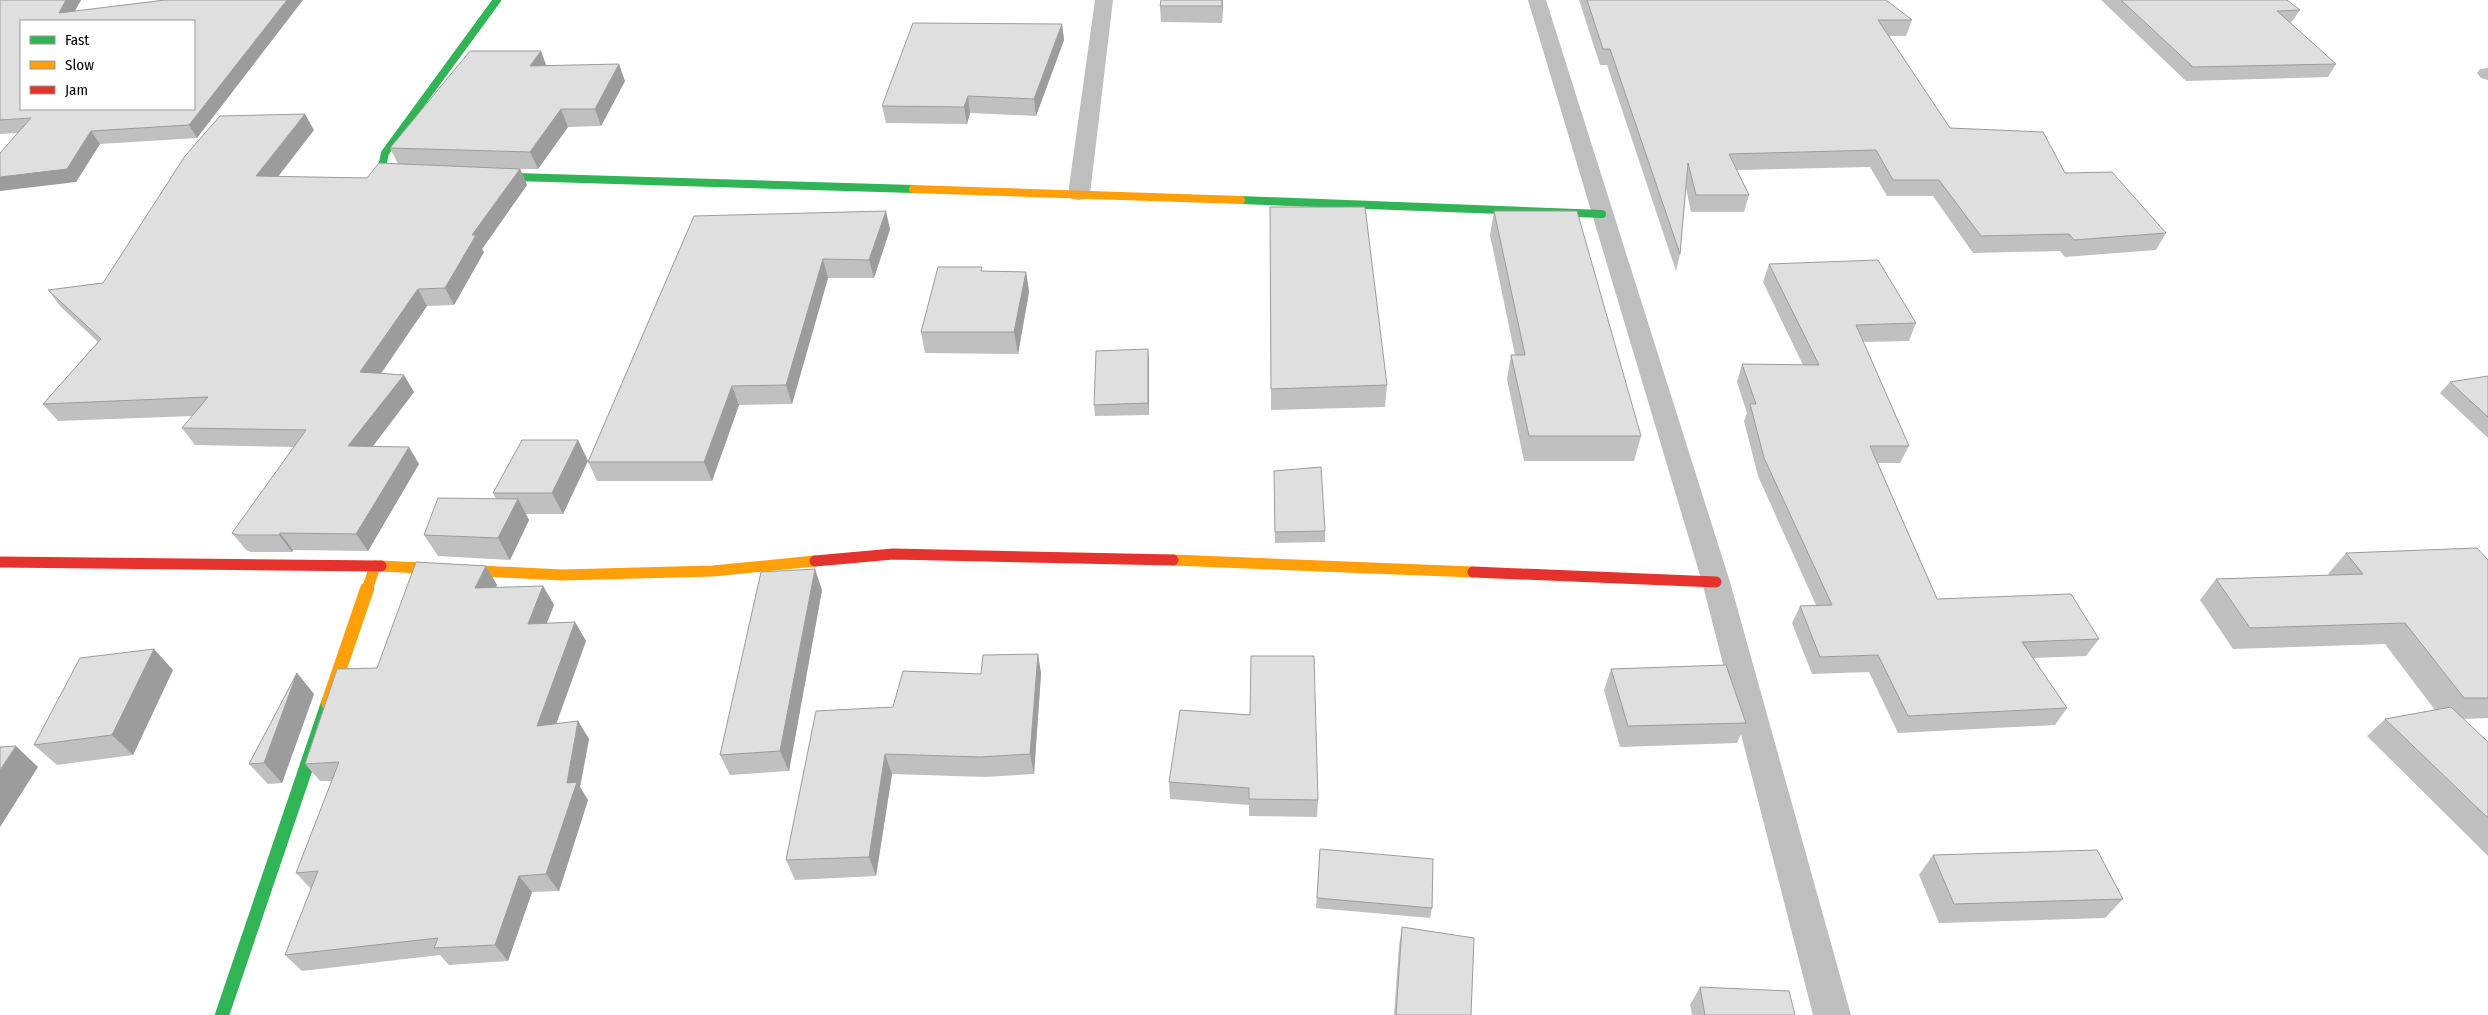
<svg xmlns="http://www.w3.org/2000/svg" width="2488" height="1015" viewBox="0 0 2488 1015" font-family="'Fira Sans Condensed',sans-serif">
<style>
.lines{fill:none;stroke-linecap:round;stroke-linejoin:round}
.street{fill:#bebebe;fill-rule:evenodd}
.fast-far1{stroke:#30b455;stroke-width:8}
.fast{stroke:#30b455;stroke-width:14}
.slow-far2{stroke:#ff9f0a;stroke-width:8}
.slow-far1{stroke:#ff9f0a;stroke-width:11}
.slow{stroke:#ff9f0a;stroke-width:14}
.jam{stroke:#e5322d;stroke-width:11}
.wall{fill:#c0c0c0}
.shaded-wall{fill:#9c9c9c}
.building{fill:#dfdfdf;stroke:#9c9c9c;fill-rule:evenodd}
</style>
<rect width="100%" height="100%" fill="#fff"/>
<g class="lines">
<path class="street" d="M1095,0h18l-23,194 -3,5 -8,1 -8,-1 -3,-5z
M1528,0h18l184,582 121,433h-38l-111,-433z
M2488,68v12l-7,-2 -4,-5 3,-4z"/>
<path class="fast-far1" d="M415,174l-23,-1 -10,-6 3,-14 112,-153
M485,176l428,13
M1241,200l361,14"/>
<path class="fast" d="M222,1015l106,-312"/>
<path class="slow-far2" d="M913,189l328,11"/>
<path class="slow-far1" d="M1173,560l300,12
M381,566l181,9 151,-4 102,-10
M367,590l8,-24"/>
<path class="slow" d="M328,703l39,-114"/>
<path class="jam" d="M815,561l78,-7 280,6
M0,562l381,4
M1473,572l243,10"/>
</g>
<path class="wall" d="M0,0h81l-6,11 90,-11 32,138 -97,6 -24,38 -58,-49 -18,1z
M1161,0h62l-1,23 -61,-1 -1,-16z
M1579,0h307l26,20 -6,16h-17l61,92 115,45 101,60 -10,17 -91,7 -5,-6 -87,2 -40,-57h-46l-17,-29 -133,3 12,25 -5,17h-53l-5,-24 -6,66 -4,17 -69,-206h-7z
M2101,0h186l13,10 -9,13 45,41 -8,13 -142,4z
M1062,24l2,16 -28,76 -66,-3 -3,11 -81,-1 -4,-17z
M541,51l5,14 79,16 -24,45 -33,1 -30,42h-18l7,16 -45,64 2,3 -30,53 -27,1 -46,68 33,18 -41,54 46,18 -51,87 -75,-1 -1,2h-41l-5,-2 -14,-17 62,-86 -99,-2 -13,-17 11,-12 -135,5 -15,-17 55,-62 -37,-35 -13,-17 55,-7 211,-153 -36,47 89,1 31,-14 -8,-16z
M1270,207l117,178 -2,22 -114,3z
M1494,211l147,225 -7,25h-110l-17,-82 4,-24h4l-25,-120z
M694,216l196,13 -16,49h-46l-36,126 -53,1 -27,76h-115l-9,-19z
M1769,264l147,59 -7,18 -46,1 46,104 -9,17h-22l59,136 162,40 -13,17 -53,2 34,50 -12,17 -157,8 -29,-61 -57,2 -20,-51 8,-17 16,-1 -58,-129 -14,-55 3,-8 -10,-31 5,-18 61,1 -40,-83z
M983,271l43,1 3,20 -11,62 -93,-1 -4,-21z
M1148,349l1,66 -54,1 -1,-11z
M2488,376v62l-48,-45 10,-11z
M578,440l10,21 -25,53h-37l3,6 -19,40 -72,-4 -14,-21 72,-36 -3,-6z
M1274,482l51,49v11l-50,1z
M2346,553l142,7v158l-25,1 25,23v114l-121,-120 18,-17 50,-9 -50,-66 -152,5 -33,-49 16,-21 113,-4 -1,-1z
M486,566l11,19 -1,3 47,-2 11,19 -7,18 28,-1 11,19 -30,83 22,-3 11,18 -9,48 8,13 -29,91 -27,1 -24,69 -59,4 -9,-10 -138,16 -17,-16 26,-66 -15,-16 36,-92h-12l-15,-17 72,-96z
M822,590l-33,181 -59,4 -10,-20z
M1038,654l3,20 -7,100 -49,3 -93,-3 -16,102 -81,4 -9,-20 107,-153 88,-33z
M1611,669l135,54 -9,20 -117,4 -16,-57z
M173,670l-40,85 -76,10 -23,-20z
M297,673l17,21 -32,89 -14,1 -19,-20z
M1250,715l68,85 -1,17 -68,-1v-11l-79,-6 -1,-17z
M1320,849l112,59 -2,10 -114,-10z
M1933,855l190,44 -18,19 -166,5 -20,-48z
M1402,927l69,88h-77l5,-69z
M1700,987l95,28h-103l-2,-10z"/>
<path class="shaded-wall" d="M66,0h15l-12,21 -10,-8z
M287,0h16l-106,138 -8,-13z
M1222,0h1l-1,23z
M1062,24l2,16 -28,76 -2,-17z
M541,51l6,17 -17,-2z
M619,64l6,17 -24,45 -6,-17z
M968,96l2,17 -3,11 -3,-17z
M561,109l7,18 -30,42 -8,-17z
M305,114l9,16 -49,63 -9,-17z
M91,131l9,13 -24,38 -76,9v-14z
M520,169l7,16 -45,64 2,3 -30,53 -9,-17 27,-53z
M886,211l4,18 -16,49 -5,-18z
M823,259l5,19 -36,126 -6,-19z
M1026,272l3,20 -11,62 -4,-22z
M418,289l9,17 -57,83 -10,-17z
M1148,349l1,11v55l-1,-12z
M404,375l10,17 -54,71 -12,-17z
M732,386l7,19 -27,76 -8,-19z
M578,440l10,21 -25,53 -11,-21z
M409,447l10,17 -51,87 -12,-17z
M518,499l11,21 -19,40 -12,-22z
M280,533l13,17 -1,2 -13,-17z
M486,566l11,19 -11,22 -11,-19z
M815,569l7,21 -33,181 -9,-20z
M543,586l11,19 -15,37 -11,-18z
M575,622l11,19 -37,103 -12,-18z
M154,649l19,21 -40,85 -21,-20z
M1038,654l3,20 -7,100 -4,-20z
M297,673l17,21 -32,89 -18,-20z
M578,721l11,18 -9,48 8,13 -29,91 -13,-17 21,-91z
M16,746l22,21 -38,60v-57z
M885,754l7,20 -16,102 -7,-19z
M519,876l13,16 -24,69 -13,-16z"/>
<path class="building" d="M0,0h66l-7,13 106,-13h122l-98,125 -98,6 -24,38 -67,8v-24l31,-35 -31,2zM21,21h173v88h-173z
M1161,0h61v6h-62z
M1587,0h299l26,20h-34l72,108 93,4 22,41 47,-1 54,61 -92,7 -5,-6 -88,2 -42,-56h-46l-17,-30 -147,4 20,41h-53l-8,-32 -8,91 -70,-205h-7z
M2121,0h166l13,10 -23,1 59,53 -143,3z
M913,23l149,1 -28,75 -66,-3 -4,11 -82,-1z
M470,51h71l-11,15 89,-2 -24,45h-34l-31,43 -140,-4z
M305,114l-49,62 111,2 12,-15 141,6 -48,66h4l-31,53 -27,1 -58,83 44,3 -56,71 61,1 -53,87 -76,-1 -1,2h-42l-5,-2 74,-103 -124,-2 26,-31 -165,7 58,-65 -53,-49 55,-7 82,-127 35,-40z
M1270,207h95l22,178 -116,4z
M886,211l-17,49 -46,-1 -37,126 -54,1 -28,76h-116l106,-246z
M1494,211h83l64,225h-112l-18,-81h14z
M1878,260l38,63 -60,2 53,121h-39l67,153 134,-5 28,45 -77,3 45,66 -159,8 -30,-61 -58,2 -20,-51 32,-1 -68,-147 -14,-54h6l-14,-40 77,1 -50,-101z
M938,267h44l-1,4 45,1 -12,60h-93z
M1148,349v54l-54,2 2,-54z
M2488,376v41l-38,-35z
M522,440h56l-26,53h-59z
M1321,467l4,64 -50,1 -1,-61z
M438,498l80,1 -20,39 -74,-3z
M2477,548l11,12v138h-24l-59,-75 -155,5 -34,-49 147,-5 -17,-21z
M416,562l70,4 -11,22 68,-2 -15,38 47,-2 -38,104 41,-5 -11,62 10,-1 -31,92 -27,2 -24,69 -61,3 4,-10 -153,17 33,-84 -22,2 43,-111 -34,2 32,-95 40,-1z
M815,569l-35,182 -60,4 41,-183z
M154,649l-42,86 -78,10 46,-87z
M1038,654l-8,100 -50,3 -95,-3 -16,103 -83,3 30,-149 77,-4 10,-36 78,3 2,-19z
M1251,656h63l4,144 -69,-1v-11l-80,-6 11,-72 70,5z
M1726,665l20,58 -118,3 -17,-57z
M297,673l-33,90 -15,1z
M2451,707l37,35v76l-103,-99z
M16,746l-16,24v-23z
M1320,849l113,10 -1,49 -115,-10z
M2097,850l26,49 -169,5 -21,-49z
M1402,927l72,11 -3,77h-75z
M1700,987l89,4 6,24h-90z"/>
<rect x="20" y="20" width="175" height="90" fill="#ffffff" stroke="#999999"/>
<rect x="30" y="36" width="25" height="8" fill="#30b455" stroke="#999999"/>
<text x="65" y="45" font-size="15" fill="#000000">Fast</text>
<rect x="30" y="61" width="25" height="8" fill="#ff9f0a" stroke="#999999"/>
<text x="65" y="70" font-size="15" fill="#000000">Slow</text>
<rect x="30" y="86" width="25" height="8" fill="#e5322d" stroke="#999999"/>
<text x="65" y="95" font-size="15" fill="#000000">Jam</text>
</svg>
